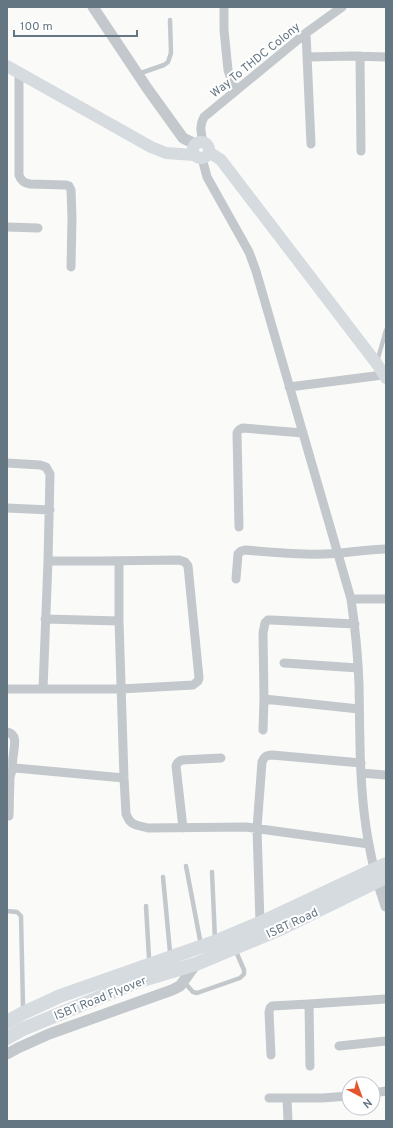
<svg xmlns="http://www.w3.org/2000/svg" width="393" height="1128" viewBox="0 0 393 1128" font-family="Overpass,sans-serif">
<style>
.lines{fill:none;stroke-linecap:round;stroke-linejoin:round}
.service{stroke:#c3c8cc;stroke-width:4.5}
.minor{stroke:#c3c8cc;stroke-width:9}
.tertiary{stroke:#c3c8cc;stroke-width:11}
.secondary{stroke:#d6dbdf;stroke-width:12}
.trunk{stroke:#d6dbdf;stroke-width:14}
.labels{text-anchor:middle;stroke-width:4;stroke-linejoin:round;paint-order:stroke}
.street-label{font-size:12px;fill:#657683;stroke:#fff}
</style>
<rect width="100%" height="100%" fill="#fafaf8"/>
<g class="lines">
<path class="service" d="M138,74l26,-9 4,-3 3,-9 -1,-33
M377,362l9,-32
M186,866l15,79
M212,872l3,68
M163,877l7,75
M146,906l3,52
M7,911l10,1 4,4 2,91
M184,982l9,10 4,1 43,-15 4,-4v-4l-9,-21"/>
<path class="minor" d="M224,7v23l4,40 4,13 4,8
M306,33l5,111
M360,56l1,95
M307,57l46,-1 33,1
M19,73v102c2,6 5,8 11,9l36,1 3,1 2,4 1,28 -1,49
M203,142c-2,-10 -4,-16 1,-25l102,-84 36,-26
M202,158l5,19 42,75 7,19 95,328c4,28 7,56 8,85 1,48 0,96 7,143 2,14 5,28 8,42
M7,227l31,1
M289,387l94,-12
M7,463l33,2 6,2 4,7 -2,87
M7,508l43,2
M239,527l-2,-94c2,-4 3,-4 6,-5l60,5
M236,579l2,-25 3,-3 4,-1c26,2 53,5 80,4 20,0 40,-5 61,-5
M351,599h35
M45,619l74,2v-60
M119,621l5,157 2,36 3,6 3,3 4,2 12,3 98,-1 123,17
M284,663l74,5
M7,689h36l5,-128h51l80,-1 6,2 3,4 11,112 -1,3 -5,4 -72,4h-78
M264,699l95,10
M263,730l1,-31 -1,-66 2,-10 3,-3h3l84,4
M7,732c15,3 3,24 6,35l2,1 109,10
M361,773l25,2
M9,816l1,-39 3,-10
M183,828l-7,-62c1,-4 3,-5 6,-6l39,-2
M260,923l-3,-95 5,-66c2,-5 4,-7 10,-7l89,8
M309,1004l1,62
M339,1046l47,-5
M271,1055l-2,-43 1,-4 2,-2 37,-2 77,-5
M373,1093l13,-2
M269,1098h53l27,-2
M287,1098l1,23"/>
<path class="tertiary" d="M93,7l54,81 36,50 12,6
M376,875l10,31
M7,1054l11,-6 31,-14 123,-44 8,-4 16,-22"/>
<path class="secondary" d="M7,66l144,81 15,6 28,2
M193 150a8 8 0 1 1 16 0a8 8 0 1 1-16 0Z
M209,152l12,8 156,204 9,14"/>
<path class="trunk" d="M7,1022l16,-9 37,-17 157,-55 43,-18 126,-59
M7,1038l16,-9 116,-48 57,-17 84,-35 106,-52"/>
</g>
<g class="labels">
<g class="street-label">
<text transform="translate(255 60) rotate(-39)" y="4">Way To THDC Colony</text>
<text transform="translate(292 923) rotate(-25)" y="4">ISBT Road</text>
<text transform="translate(100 998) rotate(-22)" y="4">ISBT Road Flyover</text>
</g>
</g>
<rect width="393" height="1128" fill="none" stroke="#657683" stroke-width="16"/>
<g transform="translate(361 1096) rotate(139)"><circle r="19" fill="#ffffff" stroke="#c1c8cd"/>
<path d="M0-3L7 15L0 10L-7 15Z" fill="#e4572e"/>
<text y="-6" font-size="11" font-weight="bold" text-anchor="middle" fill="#657683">N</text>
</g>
<path d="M14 30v6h123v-6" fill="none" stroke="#657683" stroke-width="2"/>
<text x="20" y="30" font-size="12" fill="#657683" stroke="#ffffff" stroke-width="3" paint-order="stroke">100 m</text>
</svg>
